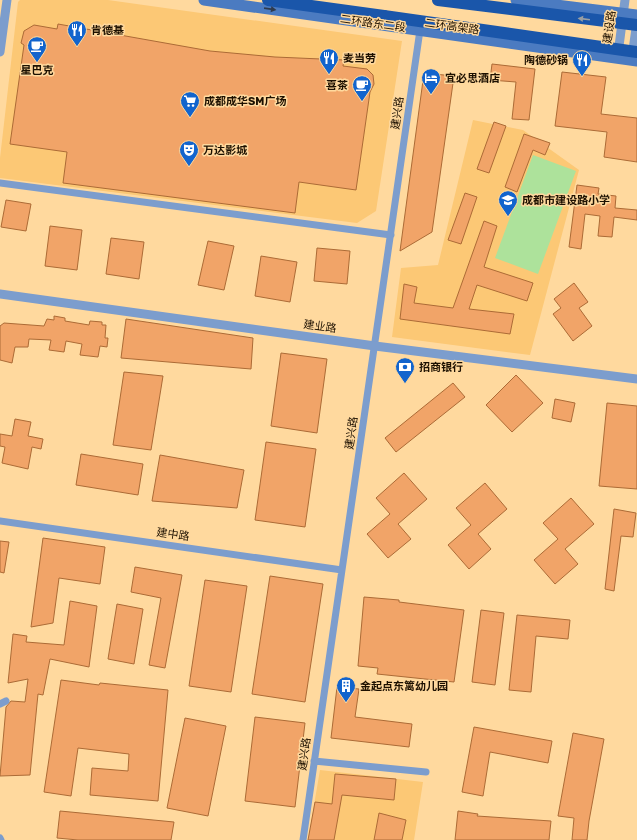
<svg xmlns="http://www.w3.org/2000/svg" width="637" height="840" viewBox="0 0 637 840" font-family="Rubik,'Noto Sans SC',sans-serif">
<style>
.built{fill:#fcc875}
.green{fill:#ade29b}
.building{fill:#f1a468;stroke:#ac6b36}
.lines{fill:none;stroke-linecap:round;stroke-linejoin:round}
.minor{stroke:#7c9dcd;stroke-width:7}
.tertiary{stroke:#7c9dcd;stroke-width:9}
.secondary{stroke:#4b7bc1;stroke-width:11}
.trunk{stroke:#1a56aa;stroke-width:12}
.trunk-bridge{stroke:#1a56aa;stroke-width:12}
.oneway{fill:#2f3b4d}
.oneway2{fill:#989ea3}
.labels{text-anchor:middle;stroke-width:3;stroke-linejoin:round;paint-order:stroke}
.street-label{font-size:11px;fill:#1d1000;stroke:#ffd99e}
.poi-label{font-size:11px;font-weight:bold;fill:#1d1000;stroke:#ffd99e;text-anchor:start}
</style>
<rect width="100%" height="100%" fill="#ffd99e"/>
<path class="built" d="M20,0h88l294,41 -26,170 -19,12 -357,-45v-20l18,-156z
M473,120l50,10 56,40 -49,185 -138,-18 9,-69 37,-3z
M320,770l103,12 -9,58h-106z"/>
<path class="green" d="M533,155l43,16 -38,103 -43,-16z"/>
<path class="building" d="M58,24l152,27 65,6 69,3 -1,6 24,3 6,6 1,9 -4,8 -14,98 -57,-8 -4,31 -232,-30 4,-31 -57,-8 14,-99 -3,-2 3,-12 10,-6 23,4z
M492,64l43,5 -6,51 -17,-1 4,-37 -26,-2z
M562,72l44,5 -5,37 36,4v44l-33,-5 3,-25 -52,-6z
M424,73l30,3 -22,156 -32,19z
M494,122l12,4 -17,47 -12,-4z
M524,134l26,9 -5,12 -12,-5 -16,42 -12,-5z
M577,185l22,3 -1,6 18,2 -1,12 22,2v10l-23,-3 -2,20 -14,-1 2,-20 -15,-2 -4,35 -12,-2z
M465,193l12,4 -16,47 -13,-4z
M6,200l25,4 -5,27 -25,-4z
M484,221l13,5 -13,41 49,16 -6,18 -50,-16 -8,24 45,5 -4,20 -110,-15 4,-35 13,3 -3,16 39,5z
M50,226l32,4 -5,40 -32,-4z
M111,238l33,4 -5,37 -33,-5z
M208,241l26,5 -10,44 -26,-5z
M317,248l33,3 -3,33 -33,-3z
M261,256l36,6 -7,40 -35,-6z
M574,283l14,19 -9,6 13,18 -19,15 -20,-27 8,-6 -7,-9z
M54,316l11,2v3l24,4 1,-4 12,1v3h4l-1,13h3l-1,9 -7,-1 -2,11 -18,-2 2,-11 -16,-3 -2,11 -15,-2 2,-10 -22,-1 -1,8h-13l-3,16 -12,-3v-34l4,-3 40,3 3,-7 7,1z
M126,319l127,19 -2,31 -130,-11z
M281,353l46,6 -10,74 -46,-7z
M124,372l39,4 -12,74 -38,-5z
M516,375l27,28 -31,29 -26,-27z
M453,383l12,14 -69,55 -11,-14z
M555,399l20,4 -4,19 -19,-4z
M607,403l30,3v83l-38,-3z
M15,419l16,3 -3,14 15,3 -2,10 -9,-2 -4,22 -26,-6 3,-16 -5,-1v-12l12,2z
M266,442l50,7 -11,78 -50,-7z
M81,454l62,10 -5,31 -62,-10z
M160,455l84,15 -7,38 -85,-7z
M404,473l23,26 -29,25 13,15 -23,19 -21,-24 23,-20 -14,-16z
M485,483l22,26 -29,25 13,15 -22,20 -21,-24 23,-20 -15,-17z
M571,498l23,26 -29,25 13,15 -23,20 -21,-24 24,-21 -15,-16z
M614,509l22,4 -3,24 -12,-1 -7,55 -9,-2z
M43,538l62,9 -5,37 -41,-6 -6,45 -22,4z
M0,541l9,1 -5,31 -4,-1z
M135,567l47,8 -17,93 -16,-3 12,-67 -30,-6z
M270,576l53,8 -18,118 -53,-8z
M205,580l42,6 -16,106 -42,-6z
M364,597l35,3v2l65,8 -10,72 -77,-8 1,-6 -20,-2z
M70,601l27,5 -8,61 -39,-8 -7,36 -5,-1 -8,81 -30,1 6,-69 5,-6 14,1 3,-23 -20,4 5,-49 14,2 -1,6 38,3z
M117,604l26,5 -9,55 -26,-5z
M481,610l23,3 -9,72 -23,-3z
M517,615l53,5 -2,19 -32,-3 -5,56 -22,-2z
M61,680l38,5 1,-2 68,7 -10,111 -68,-6 2,-27 36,3 1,-17 -51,-6 -7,48 -27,-4z
M337,687l22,2 -4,28 57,7 -3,23 -78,-9z
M255,717l50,6 -10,84 -50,-6z
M185,718l41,8 -18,90 -41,-8z
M474,727l78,14 -4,22 -58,-11 -7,44 -21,-4z
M573,733l31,6 -15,82 -2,19h-15l2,-22 -16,-2z
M335,774l61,5 -2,21 -52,-5 -8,45h-26l7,-38 17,2z
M60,811l114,11 -3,18h-93l-21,-2z
M458,811l20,3 -1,2 74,5 -2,19h-94z
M379,813l27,7 -4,20h-28z"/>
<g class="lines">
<path class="minor" d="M0,183l391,52
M0,521l342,49
M0,704l6,-3
M314,761l112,11
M0,838l1,2
M303,840l117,-810"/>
<path class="tertiary" d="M0,52l7,-52
M618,54l7,-54
M632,57l5,-36
M0,294l375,52 262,33"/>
<path class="secondary" d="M204,0l433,61
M516,0l121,15"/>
<path class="trunk" d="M268,0l116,16"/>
<path class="trunk-bridge" d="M438,0l199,25
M384,16l253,36"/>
</g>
<defs><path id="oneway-solid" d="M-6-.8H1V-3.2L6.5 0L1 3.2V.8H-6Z"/></defs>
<use class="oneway" href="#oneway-solid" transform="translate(270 9) rotate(8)"/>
<use class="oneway2" href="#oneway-solid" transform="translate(584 19) rotate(-173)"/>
<defs>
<g id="restaurant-pin" transform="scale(1)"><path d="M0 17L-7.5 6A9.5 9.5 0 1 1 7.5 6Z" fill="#1264cd" stroke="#ffd99e"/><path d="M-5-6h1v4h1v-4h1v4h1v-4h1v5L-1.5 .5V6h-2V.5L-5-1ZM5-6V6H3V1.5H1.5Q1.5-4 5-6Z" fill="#fff"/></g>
<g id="cafe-pin" transform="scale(1)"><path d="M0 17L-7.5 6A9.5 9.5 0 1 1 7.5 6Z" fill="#1264cd" stroke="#ffd99e"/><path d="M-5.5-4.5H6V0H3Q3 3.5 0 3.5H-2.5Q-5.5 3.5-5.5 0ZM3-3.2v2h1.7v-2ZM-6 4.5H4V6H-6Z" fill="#fff"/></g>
<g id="hotel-pin" transform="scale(1)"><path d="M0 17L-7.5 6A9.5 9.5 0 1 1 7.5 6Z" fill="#1264cd" stroke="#ffd99e"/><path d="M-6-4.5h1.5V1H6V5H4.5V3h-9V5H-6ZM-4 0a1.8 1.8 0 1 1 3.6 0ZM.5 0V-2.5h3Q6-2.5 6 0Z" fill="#fff"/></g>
<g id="supermarket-pin" transform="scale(1)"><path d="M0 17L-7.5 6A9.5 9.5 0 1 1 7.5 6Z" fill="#1264cd" stroke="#ffd99e"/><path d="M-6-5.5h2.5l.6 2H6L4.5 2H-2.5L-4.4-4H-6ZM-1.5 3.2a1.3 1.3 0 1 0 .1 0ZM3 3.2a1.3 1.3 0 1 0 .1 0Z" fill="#fff"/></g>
<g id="theatre-pin" transform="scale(1)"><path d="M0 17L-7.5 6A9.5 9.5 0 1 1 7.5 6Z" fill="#1264cd" stroke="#ffd99e"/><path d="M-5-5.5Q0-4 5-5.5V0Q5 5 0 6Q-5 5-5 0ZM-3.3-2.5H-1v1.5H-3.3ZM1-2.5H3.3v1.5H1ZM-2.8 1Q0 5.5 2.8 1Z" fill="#fff"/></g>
<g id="school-pin" transform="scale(1)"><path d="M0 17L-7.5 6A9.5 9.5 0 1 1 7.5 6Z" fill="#1264cd" stroke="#ffd99e"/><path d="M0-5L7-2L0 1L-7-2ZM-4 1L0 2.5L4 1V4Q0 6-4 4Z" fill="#fff"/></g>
<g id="bank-pin" transform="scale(1)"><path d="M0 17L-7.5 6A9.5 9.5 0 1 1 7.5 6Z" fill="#1264cd" stroke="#ffd99e"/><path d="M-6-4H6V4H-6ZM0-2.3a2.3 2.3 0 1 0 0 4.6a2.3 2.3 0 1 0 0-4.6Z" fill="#fff"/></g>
<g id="building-pin" transform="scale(1)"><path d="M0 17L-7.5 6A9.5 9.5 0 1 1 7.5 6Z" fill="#1264cd" stroke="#ffd99e"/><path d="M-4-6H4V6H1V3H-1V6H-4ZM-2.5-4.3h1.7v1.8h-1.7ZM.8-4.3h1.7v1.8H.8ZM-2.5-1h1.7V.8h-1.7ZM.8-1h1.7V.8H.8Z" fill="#fff"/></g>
</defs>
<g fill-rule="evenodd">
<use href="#restaurant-pin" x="77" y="30"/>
<use href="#cafe-pin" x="37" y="46"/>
<use href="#restaurant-pin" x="329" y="58"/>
<use href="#restaurant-pin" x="582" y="60"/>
<use href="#hotel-pin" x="431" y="78"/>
<use href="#cafe-pin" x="362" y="85"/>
<use href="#supermarket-pin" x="190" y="101"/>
<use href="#theatre-pin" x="189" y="150"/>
<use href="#school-pin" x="508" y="200"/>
<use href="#bank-pin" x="405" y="367"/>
<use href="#building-pin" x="346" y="686"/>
</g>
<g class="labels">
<g class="street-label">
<text transform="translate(373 23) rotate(8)" y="4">二环路东二段</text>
<text transform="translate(452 26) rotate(8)" y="4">二环高架路</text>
<text transform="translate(609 27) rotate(-82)" y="4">建设路</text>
<text transform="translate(397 113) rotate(-82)" y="4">建兴路</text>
<text transform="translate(320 326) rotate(8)" y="4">建业路</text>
<text transform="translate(351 433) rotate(-82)" y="4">建兴路</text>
<text transform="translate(173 534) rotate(8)" y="4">建中路</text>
<text transform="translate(304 754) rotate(-82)" y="4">建兴路</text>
</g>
<g class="poi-label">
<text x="91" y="34">肯德基</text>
<text x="343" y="62">麦当劳</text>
<text x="568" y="64" text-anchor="end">陶德砂锅</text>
<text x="37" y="74" text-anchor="middle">星巴克</text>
<text x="445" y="82">宜必思酒店</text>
<text x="348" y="89" text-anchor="end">喜茶</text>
<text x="204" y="105">成都成华SM广场</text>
<text x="203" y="154">万达影城</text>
<text x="522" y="204">成都市建设路小学</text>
<text x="419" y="371">招商银行</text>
<text x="360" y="690">金起点东篱幼儿园</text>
</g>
</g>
</svg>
